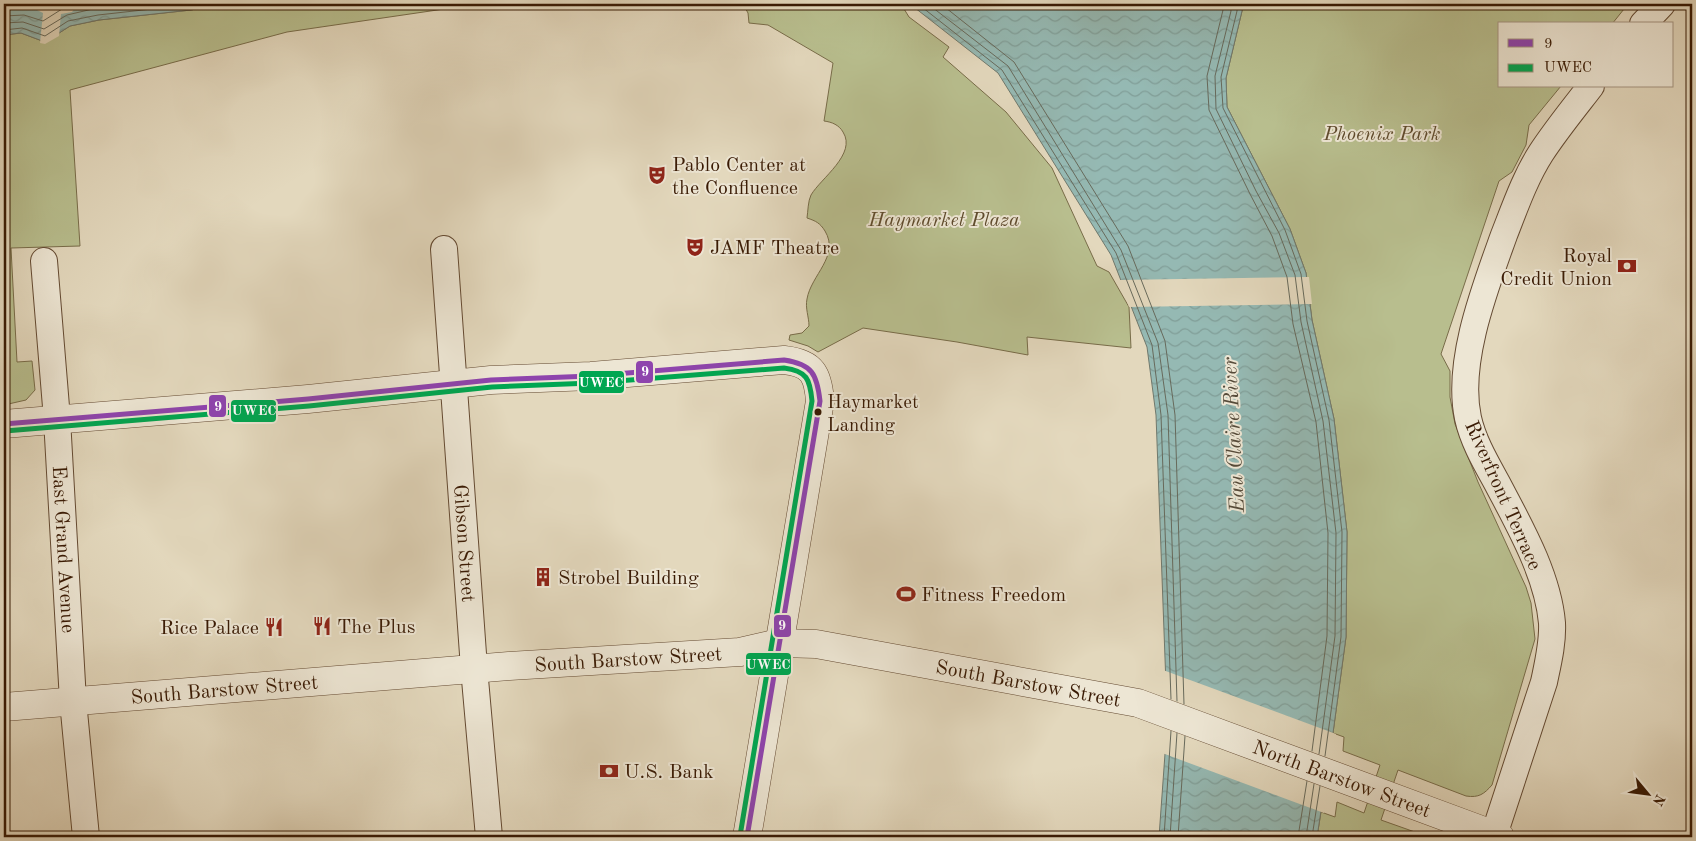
<svg xmlns="http://www.w3.org/2000/svg" width="1696" height="841" viewBox="0 0 1696 841" font-family="'Old Standard TT',serif">
<style>
.green{fill:#b8be8e;stroke:#786c49}
.water{fill:url(#water-waves);stroke:#70796d}
.pier{fill:#e3d8bd}
.lines{fill:none;stroke-linecap:round;stroke-linejoin:round}
.shore{stroke:#676a5c;stroke-width:1}
.minor-casing{stroke:#644a32;stroke-width:28}
.tertiary-casing{stroke:#644a32;stroke-width:29}
.minor{stroke:#ede6d4;stroke-width:26}
.tertiary{stroke:#ede6d4;stroke-width:28}
.bus-1-casing{stroke:#ede6d4;stroke-width:9}
.bus-2-casing{stroke:#ede6d4;stroke-width:9}
.bus-1{stroke:#8e44ad;stroke-width:5}
.bus-2{stroke:#00a651;stroke-width:5}
.bus-dot{fill:#391a04;stroke:#ede6d4;stroke-width:2}
.labels{text-anchor:middle;stroke-width:4;stroke-linejoin:round;paint-order:stroke}
.bus-label{font-size:19px;fill:#391a04;stroke:#ede6d4;text-anchor:start}
.park-label{font-size:20px;font-style:italic;fill:#5f4b2d;stroke:#ede6d4}
.poi-label{font-size:20px;fill:#391a04;stroke:#ede6d4;text-anchor:start}
.street-label{font-size:20px;fill:#391a04;stroke:#ede6d4}
.water-label{font-size:21px;font-style:italic;fill:#554a39;stroke:#ede6d4}
.line-badge{stroke:#ede6d4;stroke-width:2}
.badge-label{font-size:14px;text-anchor:middle;font-weight:bold;fill:#fff}
</style>
<defs>
<pattern id="water-waves" width="16" height="10" patternUnits="userSpaceOnUse" patternTransform="scale(1.25)"><rect width="16" height="10" fill="#95b9b3"/><path d="M0 5q4-4 8 0t8 0" fill="none" stroke="#819e98"/></pattern>
</defs>
<rect width="100%" height="100%" fill="#e3d8bd"/>
<filter id="stains"><feTurbulence type="fractalNoise" baseFrequency=".004" numOctaves="4"/><feColorMatrix values="0 0 0 0 .2 0 0 0 0 .09 0 0 0 0 .02 0 0 0 .5 -.17"/></filter>
<radialGradient id="worn" r=".72"><stop offset=".6" stop-color="#630" stop-opacity="0"/><stop offset="1" stop-color="#630" stop-opacity=".3"/></radialGradient>
<path class="green" d="M221,4h277l-54,5 -157,23 -217,58 10,156 -69,2 6,114 15,-1 3,29 -9,10 -22,5v-370l17,-2 24,9 25,-16 29,-6 92,-10z
M743,4h158l8,13 40,30 -6,10 63,55 46,56 45,98 12,6 20,35 2,41 -104,-11 1,18 -71,-13 -94,-14 -45,24 -10,-6 -19,-6 1,-5 12,-2 7,-7c0,-9 -4,-18 -2,-27 4,-24 33,-43 18,-68 -5,-8 -9,-10 -18,-13 1,-7 1,-17 4,-23 10,-17 46,-41 32,-63 -4,-7 -11,-10 -19,-11l9,-58 -65,-38 -19,-2 -1,-10z
M1242,4h386l-16,20h-112v62h61l-32,39 -3,20 -14,27 -13,9 -58,173 9,17v26l5,27 23,58 48,105 5,16 4,36 -43,146c-8,9 -13,13 -26,11l-68,-26 -17,50 48,17h-112l4,-25 14,5 2,-15 27,11 16,-48 -37,-14 1,-14 -11,-4 13,-96 1,-105 -13,-113 -22,-99 -6,-47 -16,-44 -63,-122 -1,-29 16,-67z"/>
<path class="water" d="M4,4h217l-30,6 -92,10 -29,6 -25,16 -24,-9 -17,2z
M910,4h332v7l-16,67 1,29 63,122 16,44 6,47 22,99 13,113 -1,105 -13,96 -16,104h-158l7,-97v-55l-10,-270 -9,-68 -36,-92 -113,-182z"/>
<path class="pier" d="M28,4h50l-6,8 -11,2 -2,22 -14,8 -5,-1 3,-30 -14,-7z
M1309,277l3,27 -183,3 -10,-27z
M1163,670l173,64 -12,79 -162,-60z"/>
<g class="lines">
<path class="shore" d="M918,4l84,66 114,183 36,92 9,70 10,284
M928,4l80,62 113,184 37,93 10,72 9,286
M941,4l73,58 114,184 37,95 10,74 9,289
M1223,4v6l-16,66 2,34 41,84 22,42 15,41 6,47 23,98 12,111 -1,103 -15,115
M1230,4l1,7 -16,65 1,33 40,82 23,42 16,42 6,47 22,99 13,112 -1,103 -16,118
M1237,4v7l-16,66 2,31 62,122 16,44 6,47 22,99 13,112 -1,105 -16,119
M4,16l20,-1 19,6 19,-12 21,-5
M4,23l19,-1 21,7 23,-14 30,-7 47,-4
M4,30l18,-2 23,8 23,-15 30,-6 99,-11
M1164,837l7,-106
M1170,837l7,-104
M1178,837l7,-101
M1298,837l9,-56
M1306,837l8,-53
M1312,837l8,-51"/>
<g class="minor-casing">
<g id="minor">
<path d="M1643,24l19,-20"/>
<path id="s1" d="M444,249l30,419 15,169"/>
<path id="s2" d="M44,261l13,158 16,282 13,136"/>
<path d="M1494,835l50,-153c4,-19 9,-39 8,-59 -4,-48 -33,-98 -55,-140 -11,-20 -24,-42 -29,-65 -12,-56 17,-130 36,-183 11,-28 21,-57 37,-82 15,-23 33,-45 50,-67"/>
</g>
</g>
<g class="tertiary-casing">
<g id="tertiary">
<path d="M4,424l304,-25 183,-19 100,-4 193,-16c29,3 34,15 36,41l-73,436"/>
<path id="s3" d="M4,707l505,-41 231,-14 39,-9 37,1 322,59 362,134"/>
</g>
</g>
<use href="#minor" class="minor"/>
<use href="#tertiary" class="tertiary"/>
<g class="bus-1-casing">
<path id="bus-1" d="M4,424l304,-25 183,-19 100,-4 193,-16c28,4 33,14 36,41l-73,436"/>
</g>
<g class="bus-2-casing">
<path id="bus-2" d="M5,431l304,-25 183,-19 100,-4 192,-15c23,3 26,11 28,33l-72,435"/>
</g>
<use href="#bus-1" class="bus-1"/>
<use href="#bus-2" class="bus-2"/>
</g>
<defs>
<g id="theatre-bare" transform="scale(1.5)"><path d="M-5-5.5Q0-4 5-5.5V0Q5 5 0 6Q-5 5-5 0ZM-3.3-2.5H-1v1.5H-3.3ZM1-2.5H3.3v1.5H1ZM-2.8 1Q0 5.5 2.8 1Z" fill="#8f2418" stroke="#ede6d4" stroke-width="2.5" paint-order="stroke"/></g>
<g id="bank-bare" transform="scale(1.5)"><path d="M-6-4H6V4H-6ZM0-2.3a2.3 2.3 0 1 0 0 4.6a2.3 2.3 0 1 0 0-4.6Z" fill="#8f2418" stroke="#ede6d4" stroke-width="2.5" paint-order="stroke"/></g>
<g id="building-bare" transform="scale(1.5)"><path d="M-4-6H4V6H1V3H-1V6H-4ZM-2.5-4.3h1.7v1.8h-1.7ZM.8-4.3h1.7v1.8H.8ZM-2.5-1h1.7V.8h-1.7ZM.8-1h1.7V.8H.8Z" fill="#8f2418" stroke="#ede6d4" stroke-width="2.5" paint-order="stroke"/></g>
<g id="stadium-bare" transform="scale(1.5)"><path d="M0-5a6.5 5 0 1 0 0 10a6.5 5 0 1 0 0-10ZM-3.5-1.8h7v3.6h-7Z" fill="#8f2418" stroke="#ede6d4" stroke-width="2.5" paint-order="stroke"/></g>
<g id="restaurant-bare" transform="scale(1.5)"><path d="M-5-6h1v4h1v-4h1v4h1v-4h1v5L-1.5 .5V6h-2V.5L-5-1ZM5-6V6H3V1.5H1.5Q1.5-4 5-6Z" fill="#8f2418" stroke="#ede6d4" stroke-width="2.5" paint-order="stroke"/></g>
</defs>
<g fill-rule="evenodd">
<use href="#theatre-bare" x="657" y="175"/>
<use href="#theatre-bare" x="695" y="247"/>
<use href="#bank-bare" x="1627" y="266"/>
<use href="#building-bare" x="543" y="577"/>
<use href="#stadium-bare" x="906" y="594"/>
<use href="#restaurant-bare" x="322" y="626"/>
<use href="#restaurant-bare" x="274" y="627"/>
<use href="#bank-bare" x="609" y="771"/>
</g>
<circle class="bus-dot" cx="818" cy="412" r="4.5"/>
<g class="labels">
<g class="bus-label">
<text x="827" y="408">Haymarket<tspan x="827" dy="23">Landing</tspan></text>
</g>
<g class="park-label">
<text x="1382" y="140">Phoenix Park</text>
<text x="944" y="226">Haymarket Plaza</text>
</g>
<g class="poi-label">
<text x="672" y="171">Pablo Center at<tspan x="672" dy="23">the Confluence</tspan></text>
<text x="710" y="254">JAMF Theatre</text>
<text x="1612" y="262" text-anchor="end">Royal<tspan x="1612" dy="23">Credit Union</tspan></text>
<text x="558" y="584">Strobel Building</text>
<text x="921" y="601">Fitness Freedom</text>
<text x="337" y="633">The Plus</text>
<text x="259" y="634" text-anchor="end">Rice Palace</text>
<text x="624" y="778">U.S. Bank</text>
</g>
<g class="street-label">
<text transform="translate(1504 495) rotate(66)" y="7">Riverfront Terrace</text>
<text dy="7" stroke="none"><textPath href="#s1" startOffset="295">Gibson Street</textPath></text>
<text dy="7" stroke="none"><textPath href="#s2" startOffset="289">East Grand Avenue</textPath></text>
<text dy="7" stroke="none"><textPath href="#s3" startOffset="626">South Barstow Street</textPath></text>
<text dy="7" stroke="none"><textPath href="#s3" startOffset="1031">South Barstow Street</textPath></text>
<text dy="7" stroke="none"><textPath href="#s3" startOffset="221">South Barstow Street</textPath></text>
<text dy="7" stroke="none"><textPath href="#s3" startOffset="1360">North Barstow Street</textPath></text>
</g>
<g class="water-label">
<text transform="translate(1233 435) rotate(-93)" y="7">Eau Claire River</text>
</g>
</g>
<g class="line-badge">
<rect x="635" y="360" width="19" height="24" rx="5" fill="#8e44ad"/>
<rect x="578" y="370" width="47" height="24" rx="5" fill="#00a651"/>
<rect x="208" y="394" width="19" height="24" rx="5" fill="#8e44ad"/>
<rect x="230" y="399" width="47" height="24" rx="5" fill="#00a651"/>
<rect x="773" y="614" width="19" height="24" rx="5" fill="#8e44ad"/>
<rect x="745" y="652" width="47" height="24" rx="5" fill="#00a651"/>
</g>
<g class="badge-label">
<text x="645" y="376">9</text>
<text x="601" y="387">UWEC</text>
<text x="218" y="411">9</text>
<text x="254" y="415">UWEC</text>
<text x="782" y="630">9</text>
<text x="768" y="669">UWEC</text>
</g>
<rect width="1696" height="841" fill="none" stroke="#e3d8bd" stroke-width="20"/>
<rect x="5" y="5" width="1686" height="831" fill="none" stroke="#391a04" stroke-width="2.5"/>
<rect x="10" y="10" width="1676" height="821" fill="none" stroke="#391a04"/>
<rect x="1498" y="22" width="175" height="65" fill="#ede6d4" stroke="#a59481"/>
<rect x="1508" y="39" width="25" height="8" fill="#8e44ad" stroke="#a59481"/>
<text x="1544" y="48" font-size="15" fill="#391a04">9</text>
<rect x="1508" y="64" width="25" height="8" fill="#00a651" stroke="#a59481"/>
<text x="1544" y="72" font-size="15" fill="#391a04">UWEC</text>
<g transform="translate(1648 794) rotate(119)" stroke="#ede6d4" stroke-width="4" paint-order="stroke">
<path d="M0-4L9 19L0 12L-9 19Z" fill="#391a04"/>
<text y="-8" font-size="14" font-weight="bold" text-anchor="middle" fill="#391a04">N</text>
</g>
<rect width="100%" height="100%" filter="url(#stains)"/>
<rect width="100%" height="100%" fill="url(#worn)"/>
</svg>
